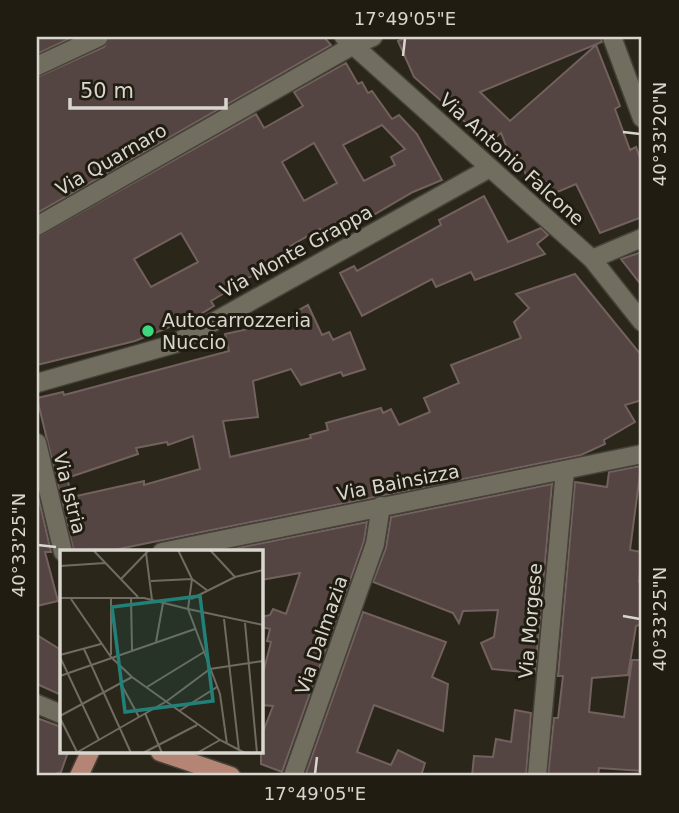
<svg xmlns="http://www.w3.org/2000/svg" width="679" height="813" viewBox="0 0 679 813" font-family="'DejaVu Sans',sans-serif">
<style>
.building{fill:#554542;stroke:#72615e;stroke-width:2;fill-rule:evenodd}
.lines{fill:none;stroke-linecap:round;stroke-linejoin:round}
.minor-casing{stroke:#454339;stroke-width:21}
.major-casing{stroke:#454339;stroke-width:21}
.minor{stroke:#716d5f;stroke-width:18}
.major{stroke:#b48474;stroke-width:18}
.ticks{fill:none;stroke:#d8d6ce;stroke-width:2.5}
.poi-dot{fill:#3dd77e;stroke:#201c11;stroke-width:2.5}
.labels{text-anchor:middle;stroke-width:6;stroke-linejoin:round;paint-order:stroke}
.street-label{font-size:19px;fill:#d8d6ce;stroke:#201c11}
.poi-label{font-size:19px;fill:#d8d6ce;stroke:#201c11;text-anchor:start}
.inset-road{fill:none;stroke:#706c62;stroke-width:2}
.view{fill:#238078;fill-opacity:0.15;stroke:#238078;stroke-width:3.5}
.inset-edge{fill:none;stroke:#d8d6ce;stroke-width:3.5}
.neatline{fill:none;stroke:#d8d6ce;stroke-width:2.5}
.ticks-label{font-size:18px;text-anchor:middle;fill:#d8d6ce}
</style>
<rect width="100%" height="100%" fill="#2a261a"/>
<path class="building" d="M37,37h36l-36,17z
M110,37h214l7,8 -294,168v-136l67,-30z
M407,37h194l1,5 -122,50 30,29 86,-76 24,61 -5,3 15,41 6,-3 6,17v53l-42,16 -24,-49 -26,11 -24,-20 -8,-20 -7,3 -10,-25 -12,10 -75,-66 -16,-36z
M346,63l12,21 4,-2 6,11 4,-2 20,28 7,-4 18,19 25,46 -29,12 -86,50 -7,-13 -33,19 4,5 -17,10 2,3 -45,19 2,3 -22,13 3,5 -15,9 -64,26 -98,24v-128l219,-123 8,14 39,-22 -9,-14zM382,125l23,24 -14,8 4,8 -31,16 -21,-36zM314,143l23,40 -33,18 -22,-39zM181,233l17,29 -47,25 -17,-28z
M484,196l24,46 33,-14 7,7 -11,9 8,10 -70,26 -4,-8 -35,15 -4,-8 -70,37 -22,-43 14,-7 3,5 84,-46 -2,-5z
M642,252v34l-21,-27z
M575,274l67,82v44l-17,5 10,17 -31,18 1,4 -24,11 -477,97h-30l-37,-154 26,-6 1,3 165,-44 -4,-17 51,-11 32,-18 14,30 7,-3 4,8 17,-8 15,37 -22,7 -2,-4 -40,13 -10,-16 -38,12 5,36 -35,4 7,36 81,-19 -1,-3 18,-5 -2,-7 55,-15 2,5 8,-4 8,16 31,-13 -6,-14 35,-15 -8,-18 70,-27 -7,-16 15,-14 -13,-14zM193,436l7,33 -56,16v-4l-72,16 -5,-19 71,-24 -2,-6 31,-6 1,3z
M641,466l-11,84 12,2 -3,30h3v42l-6,2 -8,49 -36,3 -3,34 35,5 8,-57h10v111l-43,-3 -1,8h-50l6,-58h4l5,-42h-5l17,-194 32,5 2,-15z
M552,484l-17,189 -43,-4 -11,-26 13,-6 4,-27 -35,1 -4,12 -6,-10 -80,-31 13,-34 5,-31z
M37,491l14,61h-6l13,49 -21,5z
M367,522l-3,19 -82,231 -21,-8v-27l12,-31 -12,-1v-24l10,-39 -4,-1 3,-12 -9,-2v-10l9,-2 3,-6 13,5 14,-41 -39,7v-28h-43z
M363,612l83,30 -14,35 16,7 -5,47 -69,-26 -17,47 34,13 7,-15 27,13 -4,13h-116z
M37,635l24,15v45l-24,-11z
M515,710l16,3 -5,63h-54l2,-20 19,1 3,-18 15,3z
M37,718l24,9v25h7l-7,20 -11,4h-13z"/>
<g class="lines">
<g class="minor-casing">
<path id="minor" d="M344,37l248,222 50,63
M612,37l30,81
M37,66l62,-29
M37,226l315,-180 21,-9
M592,259l50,-21
M37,383l137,-39 316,-176
M37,443l26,109
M162,552l480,-98
M37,704l24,10
M293,776l82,-232 6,-38
M537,776l28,-306"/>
</g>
<g class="major-casing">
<path id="major" d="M160,752l71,24
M79,776l11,-24"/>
</g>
<use href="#minor" class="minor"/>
<use href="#major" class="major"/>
</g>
<path class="ticks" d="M403,56l2,-18M623,132l17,2M38,545l18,2M623,616l17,3M315,774l2,-17"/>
<circle class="poi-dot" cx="148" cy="331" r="7"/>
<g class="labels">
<g class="street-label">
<text transform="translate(111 159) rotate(-30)" y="7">Via Quarnaro</text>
<text transform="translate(512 159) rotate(42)" y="7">Via Antonio Falcone</text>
<text transform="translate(296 251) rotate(-29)" y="7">Via Monte Grappa</text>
<text transform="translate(398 482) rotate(-11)" y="7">Via Bainsizza</text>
<text transform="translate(70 493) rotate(76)" y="7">Via Istria</text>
<text transform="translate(530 621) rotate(-85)" y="7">Via Morgese</text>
<text transform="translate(321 635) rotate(-71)" y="7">Via Dalmazia</text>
</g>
<g class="poi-label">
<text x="162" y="327">Autocarrozzeria<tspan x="162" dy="22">Nuccio</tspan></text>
</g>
</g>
<g transform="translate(60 550)">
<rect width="203" height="203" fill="#2a261a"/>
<path class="inset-road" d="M33,0l45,47M150,0l25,27M86,3l6,47M0,16l45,-3M61,29l28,-29M91,31l41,-2 16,12M0,48h84l44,11 4,-30 -14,-29M51,48v57M71,48l1,52M11,49l40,58 21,20 88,63 25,13M131,49l44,-22 28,-7M128,59l32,85 7,50M128,59l75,16M164,69l15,132M185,73l12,130M96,92l7,-39M24,99l47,104M0,105l41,-11M0,107l39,83M0,126l135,-47M61,134l18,33M87,137l57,-35M119,161l38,-24M85,163l17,40M0,166l72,-39M0,168l17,34M16,203l91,-52 43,-32 53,-8M83,203l54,-28M137,203l23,-13"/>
<path class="view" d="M140,46l13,105 -88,11 -13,-105z"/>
<rect width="203" height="203" class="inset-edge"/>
</g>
<rect width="679" height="813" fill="none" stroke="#201c11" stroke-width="77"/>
<path d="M70 98v10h156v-10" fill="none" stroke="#d8d6ce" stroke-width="3.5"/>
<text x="80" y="98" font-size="21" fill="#d8d6ce" stroke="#201c11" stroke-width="5" paint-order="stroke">50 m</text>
<rect x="38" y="38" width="602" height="736" class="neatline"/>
<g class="ticks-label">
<text x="405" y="25">17°49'05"E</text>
<text transform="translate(660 134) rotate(-90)" y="6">40°33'20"N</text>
<text transform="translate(19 545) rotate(-90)" y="6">40°33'25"N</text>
<text transform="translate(660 619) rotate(-90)" y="6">40°33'25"N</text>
<text x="315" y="800">17°49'05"E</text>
</g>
</svg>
